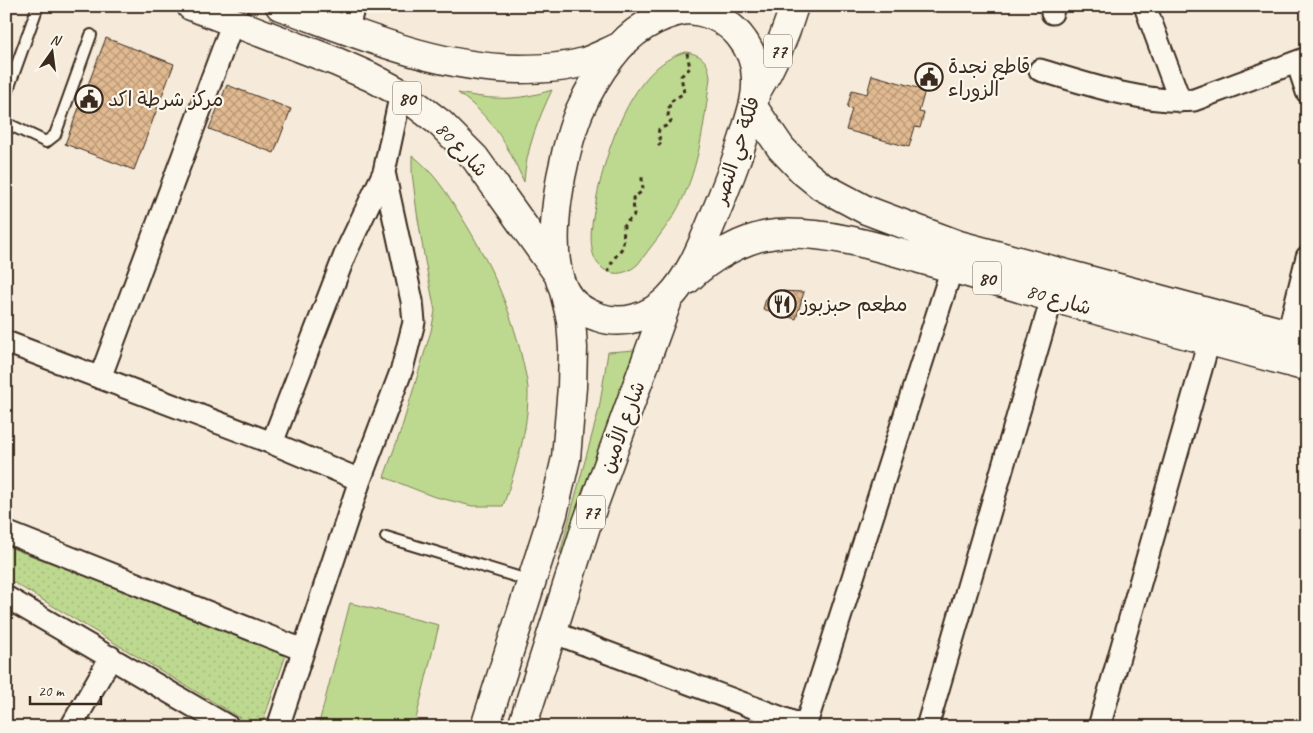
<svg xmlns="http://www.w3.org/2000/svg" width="1313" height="733" viewBox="0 0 1313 733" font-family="Caveat,'Playpen Sans Arabic',sans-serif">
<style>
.grass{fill:url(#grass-dots);stroke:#7c8156}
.park{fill:#bdd88f;stroke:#7c8156}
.building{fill:url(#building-cross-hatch);stroke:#3b2a1e}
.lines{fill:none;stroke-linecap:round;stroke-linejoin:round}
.service-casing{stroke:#3b2a1e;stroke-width:14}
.minor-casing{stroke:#3b2a1e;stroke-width:25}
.primary-casing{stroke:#3b2a1e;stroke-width:31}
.path{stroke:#3b2a1e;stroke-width:3;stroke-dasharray:4 4;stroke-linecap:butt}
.service{stroke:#fbf7ec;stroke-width:10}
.minor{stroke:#fbf7ec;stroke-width:21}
.primary{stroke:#fbf7ec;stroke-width:28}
.labels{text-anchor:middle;stroke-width:4.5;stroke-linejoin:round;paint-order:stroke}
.shield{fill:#fbf7ec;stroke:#75685c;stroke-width:1}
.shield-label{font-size:19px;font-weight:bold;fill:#3b2a1e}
.poi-label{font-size:20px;fill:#3b2a1e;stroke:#fbf7ec;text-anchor:start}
.street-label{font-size:20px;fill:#3b2a1e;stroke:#fbf7ec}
</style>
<defs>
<pattern id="grass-dots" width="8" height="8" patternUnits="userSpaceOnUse" patternTransform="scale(1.25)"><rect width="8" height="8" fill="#bdd88f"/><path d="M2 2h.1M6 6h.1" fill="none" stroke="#a3ba7b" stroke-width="1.8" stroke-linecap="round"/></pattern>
<pattern id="building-cross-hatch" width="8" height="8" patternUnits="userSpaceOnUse" patternTransform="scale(1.25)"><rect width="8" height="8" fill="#e1ba91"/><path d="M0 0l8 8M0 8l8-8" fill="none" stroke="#b89776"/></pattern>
</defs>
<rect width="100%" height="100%" fill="#f6ebda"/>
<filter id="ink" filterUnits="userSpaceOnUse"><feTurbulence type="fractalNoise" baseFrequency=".02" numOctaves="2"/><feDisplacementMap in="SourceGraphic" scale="10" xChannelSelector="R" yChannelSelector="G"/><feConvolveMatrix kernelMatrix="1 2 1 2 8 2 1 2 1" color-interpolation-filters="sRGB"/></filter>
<g filter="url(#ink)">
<path class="grass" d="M6,546l281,106 -26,75h-6l-249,-149z"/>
<path class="park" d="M685,52c17,2 24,10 25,26 -6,46 -11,96 -36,137 -11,17 -24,33 -36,49 -18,17 -42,10 -46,-15 -3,-17 2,-36 5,-53 10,-48 35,-129 88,-144z
M552,90c-14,30 -26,59 -28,92 -17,-38 -31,-64 -66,-89 36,7 58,8 94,-3z
M412,155c21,16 35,38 49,61 28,45 49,90 61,142 2,10 5,20 6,30 1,41 -12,80 -25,118h-31l-40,-10 -48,-19 17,-47 30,-99 4,-20 -10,-50 -8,-48 -5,-40z
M635,350l-30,81 -40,123 -5,-1 39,-144 9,-57z
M350,603l89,22 -25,102h-96z"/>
<path class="building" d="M106,38l68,26 -40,106 -69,-26z
M872,75l53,15 -6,22 5,1 -4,15 -5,-1 -6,20 -63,-17 6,-21 -5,-1 5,-18 15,4z
M227,85l64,24 -17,44 -65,-24z
M777,291l27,1 -8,27 -33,-10 3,-10 4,-5z"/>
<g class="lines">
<g class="service-casing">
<path id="service" d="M6,95l32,-89
M6,123l40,19 9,-7 36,-100
M386,537l145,44"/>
</g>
<g class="minor-casing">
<path id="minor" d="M1145,6l35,95
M1052,13l2,-7
M347,30l7,-24
M1297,62l10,30
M1040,70c46,14 105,34 154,30l113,-42
M1288,334l19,-77
M6,342l266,101 88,37
M100,378l133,-356
M272,443l74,-191 38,-80
M6,532l297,118
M6,597l223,130
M552,632l254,95
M71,727l40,-70
M278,727l82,-247 42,-111 12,-47 -2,-21 -28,-129 17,-79
M805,727l147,-459
M927,727l125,-429
M1099,727l110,-386"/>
</g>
<g class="primary-casing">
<path id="primary" d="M191,6l146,56 34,15 30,16 39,30 35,35 83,116
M280,6c79,28 155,62 239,63 21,0 45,-1 65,-7 12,-4 23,-10 35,-15
M686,10c21,1 38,8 53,25 10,12 17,28 17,44 1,17 -4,32 -9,48 -8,27 -18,53 -29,80 -13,31 -26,68 -50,92 -18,18 -45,27 -70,18 -15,-5 -27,-13 -34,-27 -21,-42 -2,-136 15,-178 9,-20 20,-40 33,-56 18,-24 44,-41 74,-46z
M756,92c17,-27 29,-55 38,-86
M753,107l28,41 24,25 16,13 45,24 93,35 348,94
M687,280c22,-22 58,-43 89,-46 48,-3 96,11 141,24 37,11 73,21 109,32 93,27 187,52 281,77
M485,727l68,-213 13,-56 6,-71 1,-39 -2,-28 -7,-29
M522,727l65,-204 81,-223"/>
</g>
<path class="path" d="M658,146l4,-4 -4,-7 1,-6 7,-3 5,-5 -3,-5 2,-14 14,-9 -3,-17 9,-8 -3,-15
M608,272l5,-12 10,-13 1,-22 10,-10 -1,-17c14,-10 9,-6 9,-21"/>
<use href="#service" class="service"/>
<use href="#minor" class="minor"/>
<use href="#primary" class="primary"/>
</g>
</g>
<defs>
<g id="civic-ring" transform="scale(1.4375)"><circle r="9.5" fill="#fbf7ec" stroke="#3b2a1e" stroke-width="1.5"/><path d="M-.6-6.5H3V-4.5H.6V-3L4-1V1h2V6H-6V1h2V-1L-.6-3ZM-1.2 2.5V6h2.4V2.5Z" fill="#3b2a1e"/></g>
<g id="restaurant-ring" transform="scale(1.4375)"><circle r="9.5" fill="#fbf7ec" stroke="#3b2a1e" stroke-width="1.5"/><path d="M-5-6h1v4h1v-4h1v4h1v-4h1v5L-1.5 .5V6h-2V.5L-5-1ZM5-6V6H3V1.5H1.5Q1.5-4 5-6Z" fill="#3b2a1e"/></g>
</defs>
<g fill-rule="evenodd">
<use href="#civic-ring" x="929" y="77"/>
<use href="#civic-ring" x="89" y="99"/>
<use href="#restaurant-ring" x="782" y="304"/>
</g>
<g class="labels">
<g class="shield">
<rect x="764" y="34.5" width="28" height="33" rx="4"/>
<rect x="393" y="81.5" width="28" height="33" rx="4"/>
<rect x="973" y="261.5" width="28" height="33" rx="4"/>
<rect x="577" y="495.5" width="28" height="33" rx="4"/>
</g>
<g class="shield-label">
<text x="778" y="58">77</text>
<text x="407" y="105">80</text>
<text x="987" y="285">80</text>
<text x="591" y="519">77</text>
</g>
<g class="poi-label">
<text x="948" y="73">قاطع نجدة<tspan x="948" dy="23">الزوراء</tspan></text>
<text x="108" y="106">مركز شرطة اكد</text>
<text x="801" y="311">مطعم حبزبوز</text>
</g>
<g class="street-label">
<text transform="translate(462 149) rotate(47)" y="7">شارع 80</text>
<text transform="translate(736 150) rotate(-72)" y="7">فلكة حي النصر</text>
<text transform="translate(1059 299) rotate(16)" y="7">شارع 80</text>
<text transform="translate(622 427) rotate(-70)" y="7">شارع الأمين</text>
</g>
</g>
<rect width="1313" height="733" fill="none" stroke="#fbf7ec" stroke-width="25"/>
<rect x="12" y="12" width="1288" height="708" fill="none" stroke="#3b2a1e" stroke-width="2" filter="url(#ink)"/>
<g transform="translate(52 52) rotate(14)" stroke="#fbf7ec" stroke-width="4" paint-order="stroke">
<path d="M0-4L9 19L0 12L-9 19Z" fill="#3b2a1e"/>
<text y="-8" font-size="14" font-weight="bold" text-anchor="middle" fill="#3b2a1e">N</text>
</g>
<path d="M30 696v8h71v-8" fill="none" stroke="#3b2a1e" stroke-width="2.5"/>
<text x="38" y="696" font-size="15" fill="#3b2a1e" stroke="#fbf7ec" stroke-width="4" paint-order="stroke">20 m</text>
</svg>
